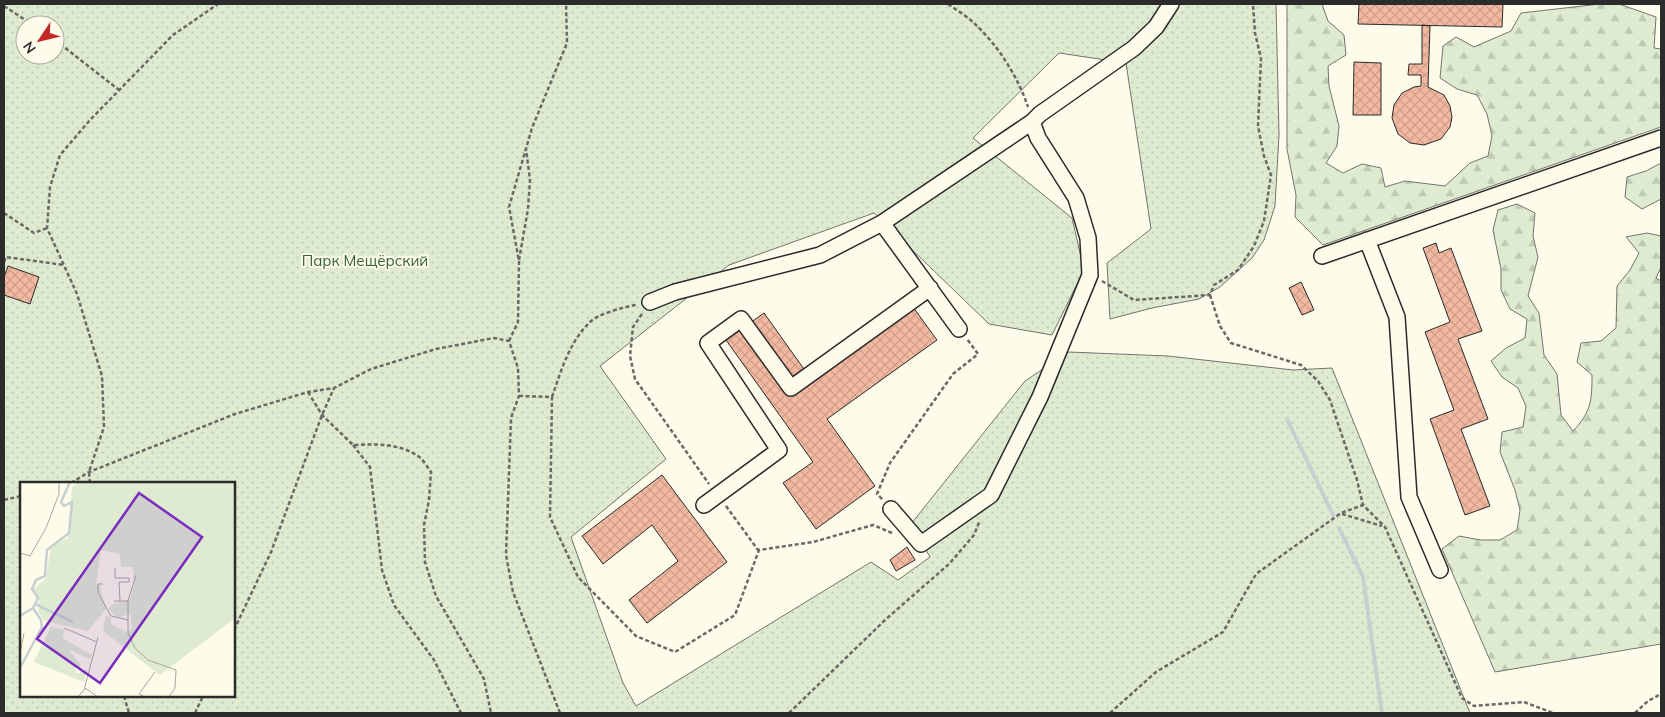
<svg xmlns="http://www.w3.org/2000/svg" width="1665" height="717" viewBox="0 0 1665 717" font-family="Mulish,sans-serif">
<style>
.forest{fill:url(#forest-firs);stroke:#74746e}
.park{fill:url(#park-dots);stroke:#74746e;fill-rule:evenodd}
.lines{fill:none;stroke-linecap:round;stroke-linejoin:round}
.stream{stroke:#c7d0d0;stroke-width:4}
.building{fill:url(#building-cross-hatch);stroke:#2b2b2b}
.minor-casing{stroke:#2b2b2b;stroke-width:18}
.path{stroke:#6a6964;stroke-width:2.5;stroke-dasharray:4 2.5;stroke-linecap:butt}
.minor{stroke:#fdfbea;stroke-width:15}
.labels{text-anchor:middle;stroke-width:4;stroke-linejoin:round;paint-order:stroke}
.park-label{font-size:15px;fill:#34623c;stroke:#fdfbea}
.inset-river{fill:none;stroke:#c7d0d0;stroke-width:2.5}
.inset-road{fill:none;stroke:#a9a89e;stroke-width:1}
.view{fill:#7b2cbf;fill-opacity:0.15;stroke:#7b2cbf;stroke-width:2.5}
.inset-edge{fill:none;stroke:#2b2b2b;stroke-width:2.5}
</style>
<defs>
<pattern id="forest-firs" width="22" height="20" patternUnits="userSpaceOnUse" patternTransform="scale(1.25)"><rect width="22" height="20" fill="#deebd1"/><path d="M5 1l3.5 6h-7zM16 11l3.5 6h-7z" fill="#bfcab4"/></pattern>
<pattern id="park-dots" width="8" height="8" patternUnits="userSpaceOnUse" patternTransform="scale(1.25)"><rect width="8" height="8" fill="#deebd1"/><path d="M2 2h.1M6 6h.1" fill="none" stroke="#bfcab4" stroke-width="1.8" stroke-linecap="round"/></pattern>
<pattern id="building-cross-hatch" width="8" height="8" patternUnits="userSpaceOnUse" patternTransform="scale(1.25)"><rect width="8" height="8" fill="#f2b8a0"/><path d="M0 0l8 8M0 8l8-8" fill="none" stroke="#d09e8a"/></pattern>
</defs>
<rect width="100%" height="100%" fill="#fdfbea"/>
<path class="forest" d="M1287,4h35l6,17 16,14 2,20 -18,11 1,20 10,40 -2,20 -11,17 17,10 19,-9 19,4 4,19 20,-6 40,5 25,-23 18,-7 4,-20 -5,-22 -10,-19 -20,-6 -17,-11 3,-32 13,-9 18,10 37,-16 10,-18 79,-9h19l37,13 -2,31 7,1v78l-338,118 -28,-28 1,-22 -9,-46z
M1661,163v36l-19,10 -17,-12 2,-20 19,-6z
M1517,204l18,9 -2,23 5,21 -10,39 11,17 5,42 13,19 4,41 12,16c18,-19 19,-30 19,-56l-15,-13 4,-19 20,-2 15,-13 1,-42 13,-16 9,-17 -13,-16 21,-4 14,3v31l-5,11 5,3v363l-166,28 -53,-123 17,-13 21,4h20l17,-10 3,-20 -5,-20 -15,-38 2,-20 21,-5 3,-21 -8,-18 -16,-11 -11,-16 15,-13 19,-10 2,-19 -17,-10 -9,-19v-21l-8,-39 5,-20z"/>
<path class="park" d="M4,4h1272l3,131 -4,71 -11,34 -12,18 -32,29 -21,12 -47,9 -42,11 -3,-56 44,-34 -25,-166 -67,-10 -86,85 99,80 12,52 -32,65 -63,-11 -115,-111 -145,52 -129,101 66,93 -95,78 52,146 13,23 235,-144 27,18 32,-23 -19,-33 114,-143 44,-29 99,4 125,14 39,-2 138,345h-1466zM25,25h30v30h-30zM21,483h213v213h-213z"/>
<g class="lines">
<path class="stream" d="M1287,419l46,96
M1339,528l24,49 19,136"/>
</g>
<path class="building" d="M1359,4h144l-1,23 -144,-3z
M1422,25l8,1 -2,61 16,8 6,11 2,11 -2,10 -9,12 -17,6 -14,-2 -12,-9 -6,-16 2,-13 8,-12 12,-6 7,-1v-11h-13l1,-11h13z
M1354,62l27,1v52h-28z
M1436,243l3,10 12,-5 31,83 -24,8 30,80 -27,10 29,77 -25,9 -35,-96 24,-9 -29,-78 25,-10 -27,-74z
M8,266l31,11 -9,27 -26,-9v-18z
M1301,282l13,28 -12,5 -13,-27z
M913,307l24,33 -110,79 48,67 -59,43 -33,-46 30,-21 -87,-122 38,-27 47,66z
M662,475l65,87 -80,61 -18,-23 49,-39 -26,-36 -49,39 -21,-28z
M907,547l8,13 -19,11 -6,-11z"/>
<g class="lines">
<g class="minor-casing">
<path id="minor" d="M1367,240l30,77 12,180 31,73
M1322,256l339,-118
M650,302l25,-10 145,-37 62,-32
M959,329l-77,-106 150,-101 8,-8 94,-66 22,-21 15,-23
M704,505l75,-55 -71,-107 33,-24 50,69 139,-100
M891,509l30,35 70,-49 49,-98 50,-122 -2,-37 -12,-40 -38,-60 -6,-16"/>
</g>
<path class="path" d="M948,4c10,7 20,13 28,21 23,22 42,52 52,82
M4,6l29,19
M55,40l64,50
M4,213l30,20 13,-5
M519,260l9,-51 2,-29 -4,-31
M4,262l2,-5 58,8
M1102,281l32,19 76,-5 4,-10 24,-15 16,-24 10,-25 7,-46 -7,-19 -6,-30 3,-68 -6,-25 -2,-29
M1210,295l10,31 11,17 70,22 17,16 12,19 27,80 6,25 22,22 77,171 12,8 50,-4 29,11
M642,314l-9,13 -3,29 5,23 74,105
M509,341l9,-19 1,-61 -10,-54 23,-79 35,-85 -1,-39
M308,392l14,23 31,30c23,-1 45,-2 65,11 5,3 9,11 13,16l-2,28 -5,25 1,37 11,34 48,83 7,34
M519,396l33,1 -2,120 28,60 58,59 39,16 60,-37 24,-65 54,-8 60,-17 19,8
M552,397c9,-26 17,-54 37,-74 8,-9 35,-16 47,-18
M353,445l17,22 12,103 12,35 40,55 27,53
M71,483l18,-11 146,-58 73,-22 26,-4 37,-19 65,-20 58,-11 15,3 9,27 1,28 -8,22 -5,137 7,37 47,121
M90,483l-1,-11 15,-45 -2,-51 -25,-82 -30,-66 3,-41 10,-32 30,-35 83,-85 45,-31
M882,499l-5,-5 13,-31 63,-89 25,-20 -11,-15
M4,500l17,-4
M726,506l32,44
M1342,514l40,12
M234,630l37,-78 51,-137 12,-27
M124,696l5,17
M195,713l8,-17
M789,713l96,-93 64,-56 25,-29 6,-15
M1110,713l46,-41 67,-40 33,-58 85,-61 22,-8
M1635,713l13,-12 13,-7"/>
<use href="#minor" class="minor"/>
</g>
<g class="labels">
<g class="park-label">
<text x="365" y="266">Парк Мещёрский</text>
</g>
</g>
<g transform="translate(20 482)">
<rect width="215" height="215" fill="#fdfbea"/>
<path d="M31,145l14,3 -3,8 30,17 -3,4 -21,-10 13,16 -2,4 -5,-3 3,8 10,-5 -3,13 -50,-20z" fill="#deebd1"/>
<path d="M59,0h156v136l-75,57 -57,-44 3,-16 5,3v6l16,8 5,-5 -2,-13 -13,4 -9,-9 5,-5 17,-4 4,-15 -1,-18h-12l-1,-13 -19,-4 -5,34 4,1 6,24 -18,22 -43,-10 -7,-9 1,-13 -6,-9 13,-12 5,-32 17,-8 4,-51z" fill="#deebd1"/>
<path class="inset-river" d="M15,122l38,18M13,126l5,-10 -6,-9 4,-9 9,-4 2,-26 22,-17 3,-31 -8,4 -3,-4 9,-20M0,134l13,-8 8,12 1,7 -22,41"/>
<path class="inset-road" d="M0,71l10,3 16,-28 13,-34v-12M95,86v10h14v4h-10l1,19M83,102h-5v9l13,23 17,4M94,119h14v32l7,15 13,12 28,10 -1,18 -6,9M108,119l8,-26M44,146l33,14M0,171l4,-20M65,206l13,9M58,215l6,-7 14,-53M125,215l-6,-3 16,-22"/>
<path class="view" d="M119,11l63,44 -102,146 -63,-44z"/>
<rect width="215" height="215" class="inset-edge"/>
</g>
<rect width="1665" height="717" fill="none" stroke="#2b2b2b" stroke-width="10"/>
<g transform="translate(40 40) rotate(235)"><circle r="24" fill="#fdfbea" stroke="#a9a89e"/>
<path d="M0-4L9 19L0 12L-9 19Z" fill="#c62828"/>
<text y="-8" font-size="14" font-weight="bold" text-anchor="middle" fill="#2b2b2b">N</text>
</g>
</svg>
